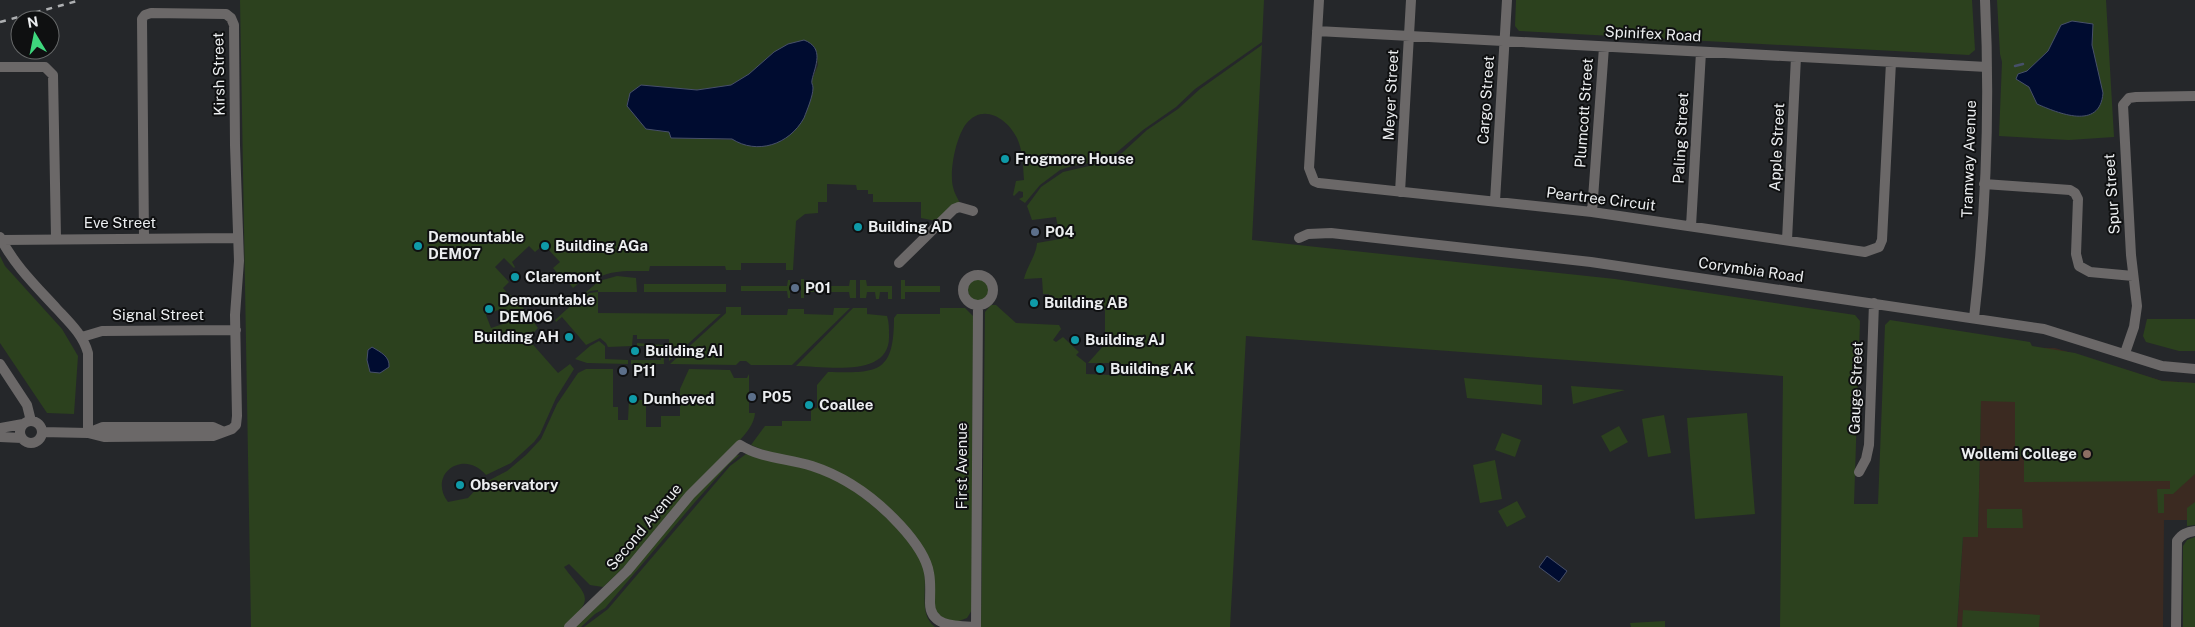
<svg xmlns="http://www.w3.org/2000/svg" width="2195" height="627" viewBox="0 0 2195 627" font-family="'Public Sans',sans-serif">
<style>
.education{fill:#3b2a21}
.green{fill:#2c411e;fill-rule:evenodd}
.water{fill:#000c30;stroke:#47506a}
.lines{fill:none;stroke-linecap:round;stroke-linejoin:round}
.stream{stroke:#47506a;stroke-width:2.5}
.minor{stroke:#6b6868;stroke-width:10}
.rail{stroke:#adafb1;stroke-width:2.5;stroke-dasharray:6 6;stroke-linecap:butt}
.culture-dot{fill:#0f9aa8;stroke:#0f1011;stroke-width:2}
.service-dot{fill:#5c6f8a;stroke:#0f1011;stroke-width:2}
.education-dot{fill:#8d6e63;stroke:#0f1011;stroke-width:2}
.labels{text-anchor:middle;stroke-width:4;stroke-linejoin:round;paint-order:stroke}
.street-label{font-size:15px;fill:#eceef0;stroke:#0f1011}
.poi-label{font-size:15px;font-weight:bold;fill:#eceef0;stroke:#0f1011;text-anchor:start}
</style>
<rect width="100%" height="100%" fill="#25272a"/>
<path class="education" d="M1982,347l73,1 107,33 33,2v137h-31l-1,107h-206l6,-90h15z"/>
<path class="green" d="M240,0h1024l-2,42 -67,47 -19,18 -33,23 -27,23 -16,8 -28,5 -12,4 -20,15 -15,18 -6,-4 4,-2v-5l-4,-1 -5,5 -1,-1 3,-14 8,-1c-1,-14 -1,-29 -7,-42 -9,-19 -34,-36 -51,-14 -10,13 -17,47 -13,63 1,6 5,12 8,18l-25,16 -15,-3v-16h-48v-8h-5v-4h-11l-1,-5 -29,-1v18h-9v11l-13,1 -9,7 -3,49h-7v-7h-45v7h-15l-1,-4h-75l-1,5c-22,0 -40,-2 -59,11l-4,-5 -13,11 -4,-5 -2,1 -14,-16 7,-6 -13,-14 4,-3 -3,-4 -13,11 -6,-6 -17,16 3,5 -1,1 -10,-10 -9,9 14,15 -6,6 5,6 8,4 22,30 -10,11 30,34 12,-9 4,5 -18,29 -16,36 -6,8 -23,21 -25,12c-22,-27 -59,-1 -38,27l20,-4 12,-13 27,-14 19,-16 15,-16 16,-35 21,-31 8,-4h27v38h5v13h10l1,-20h17v27h15v-11h19v-27l9,-20 41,1 4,8h13l2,-4v39h6c-1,20 -32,42 -45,56 -36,40 -67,82 -107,118l-13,-2 -21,-21 -5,3c23,31 32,29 1,60h-314zM812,45l4,7 2,13 -6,15v13l-6,19 -10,17 -14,12 -111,-3 -2,-6c-24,-1 -30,-10 -42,-29l3,-10 11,-8 56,5 34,-5 18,-11zM498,310l5,14 -12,4 -5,-13z
M1516,0h456l3,50 -6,5 -450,-24 -4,-5z
M1997,0h109l8,137 -45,3 -70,-4 3,-74 -2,-8z
M1262,45l-10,195 363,39 240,36 5,6 -6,183h24l7,-179 5,-5 140,22 2,4 43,7 87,28 33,2v91l-22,20h-9v19h-6l-1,-24h13v-8l-146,1v-23l-6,-5h-3v-52l-34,-1 -3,136h-15l-6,90h-177l3,-251 -537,-40 -16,291h-249l4,-315 6,-7h5l20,18 43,2 2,4 -8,11 3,2 7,-5 16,15 -3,3 10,8v11l26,1 1,-12h-25l17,-19v-34l-29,-3v-5l-15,1v4l-12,1v-14h-6l-1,-16 -18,1c3,-13 12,-23 13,-36l23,-4 -4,-22 -24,3 -5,-14 14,-19 22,-15 39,-9 20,-10 25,-23 31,-21 22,-20z
M0,256l5,10 57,63 16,27 -4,58 -27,-1 -47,-70z
M617,276l19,2 1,14h-39v21l123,1 -52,47v-22h-32v-4h-4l-1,11 -24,1 -2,-4 -6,-5 -14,7 -24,-28 -6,5 -1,-2 21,-19 2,1 11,-9 9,-1v-2l-8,1 -12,8 21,-18z
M801,279h3v7h45l1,-6h6v18h-6l-1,-6h-45v6h-3z
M968 290a11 11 0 1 1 22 0a11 11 0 1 1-22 0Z
M788,280h2v18h-2l-1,-7h-46v-5h46z
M860,280h6l1,6h25v13h-4v-7h-8l-1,7h-3l-1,-7h-8l-1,6h-6z
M901,280h4v6h35v6h-35v7h-4z
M644,284h82v8h-82z
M726,307h15v8h46l1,-6h16v5l29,1 1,-7h16l-58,57h-41l-5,-4h-6l-4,4 -66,-1 56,-51z
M853,308h14v6l20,2c2,6 2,12 2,19 2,44 -64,31 -93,31z
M940,308h25l8,8 -1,294 -5,8 -11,4 -15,-3 -7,-10 -2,-38 -59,-76 -122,-50 14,-19h17v-5h29v-12l6,-1v-23l11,-13c49,1 66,2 66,-54l3,-4h43z
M2147,319h48v32h-16l-33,-9 -3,-6z
M599,341l6,5v13l23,1v4l-41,-1 -12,-4 15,-13z
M637,343l26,2 1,19h-33v-4h30v-14h-24z
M1464,378l78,7v20l-75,-7z
M1571,386l54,4 -52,14z
M1747,413l8,101 -60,5 -8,-101z
M1664,415l7,38 -23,4 -6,-38z
M1619,426l9,16 -18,10 -9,-16z
M1502,433l19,7 -6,17 -20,-7z
M746,454c24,7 48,10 71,18 29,10 53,30 75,51 12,12 26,27 31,43 6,20 -6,47 12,61h-351l24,-18 122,-143z
M740,455l-11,9 -34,38 -90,106 -10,6 -14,13h-7l116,-127 44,-44z
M1495,460l7,39 -22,4 -7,-38z
M1517,501l9,16 -19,10 -9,-16z
M2195,502v23l-8,1v-18z
M1987,509h35l1,19h-36z
M2195,537v90h-12v-81l4,-6z
M1963,610l77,5 -1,12h-77z
M1665,621v6h-34l-1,-4z"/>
<path class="water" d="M2072,21l21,3 -1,21 11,48c-3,38 -45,20 -66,11l-8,-17 -13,-8 2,-5 9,-3 21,-20 13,-26z
M804,40c21,8 11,26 8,40 -1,4 1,4 1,8 0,8 -6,22 -9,30 -15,27 -47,37 -72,21l-61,-1 -2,-6 -23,-3 -19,-23 3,-13 11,-8 56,5 34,-5 18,-11 25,-22 14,-8z
M372,347c8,5 18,9 17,20l-9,6 -10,-1 -3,-12 1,-10z
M1547,556l20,15 -8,11 -20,-15z"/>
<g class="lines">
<path class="stream" d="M2015,66l8,-2"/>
<path class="minor" d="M1319,0l-10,168 5,13 5,2 273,29 273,40 14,-5 3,-7 9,-178
M1317,31l670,36
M0,67h45l8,8 3,163
M1984,184l86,6 5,3 3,6 -2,55 3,12 11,6 43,4
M1400,192l11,-192
M1495,201l12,-201
M1592,212l12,-165
M1691,226l10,-174
M0,237c14,28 36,49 57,72 13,14 26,26 31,44v80
M1299,238l9,-4 23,-1 260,29 453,67 118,37 33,3
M2,240l236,-2
M1787,240l9,-183
M899,263l55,-54 5,-2 14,4
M963 290a15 15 0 1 1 30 0a15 15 0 1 1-30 0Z
M1974,318c12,-104 16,-214 11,-318
M82,337l20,-6 134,-1
M2125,353l9,-26 3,-21 -6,-51 -8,-150 6,-7 7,-1 59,-1
M0,364l27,41 4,16
M20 432a11 11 0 1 1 22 0a11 11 0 1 1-22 0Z
M0,428l23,-4
M42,432l46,1 16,4 109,-1 19,-7 4,-4 1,-9 -2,-101 4,-54 -4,-116 -1,-120 -3,-7 -5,-4 -75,-1 -6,2 -3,4 2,219
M88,433l15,-6h110l9,4
M0,437l22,1
M1859,472l7,-13 3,-14 5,-142
M569,627l58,-56 63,-76 50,-50c22,14 48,13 72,21 34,11 64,33 88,59 12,13 26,30 29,48 2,10 1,20 1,30 0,24 26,23 46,24
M976,627l2,-322
M2176,627l1,-86c5,-7 10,-9 18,-10"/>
<path class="rail" d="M0,22l81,-22"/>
</g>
<g class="culture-dot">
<circle cx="1005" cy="159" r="5"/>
<circle cx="858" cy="227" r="5"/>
<circle cx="418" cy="246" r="5"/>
<circle cx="545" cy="246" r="5"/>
<circle cx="515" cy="277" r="5"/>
<circle cx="1034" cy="303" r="5"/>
<circle cx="489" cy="309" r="5"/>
<circle cx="569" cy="337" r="5"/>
<circle cx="1075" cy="340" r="5"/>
<circle cx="635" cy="351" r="5"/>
<circle cx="1100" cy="369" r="5"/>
<circle cx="633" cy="399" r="5"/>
<circle cx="809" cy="405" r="5"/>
<circle cx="460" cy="485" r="5"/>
</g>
<g class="service-dot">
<circle cx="1035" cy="232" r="5"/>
<circle cx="795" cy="288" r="5"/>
<circle cx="623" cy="371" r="5"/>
<circle cx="752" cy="397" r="5"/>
</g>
<circle class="education-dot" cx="2087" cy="454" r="5"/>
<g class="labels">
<g class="street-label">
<text transform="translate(1653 34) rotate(3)" y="5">Spinifex Road</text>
<text transform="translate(219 74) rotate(-91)" y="5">Kirsh Street</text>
<text transform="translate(1391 95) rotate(-87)" y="5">Meyer Street</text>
<text transform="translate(1486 100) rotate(-86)" y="5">Cargo Street</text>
<text transform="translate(1584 113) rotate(-86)" y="5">Plumcott Street</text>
<text transform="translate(1681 138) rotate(-87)" y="5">Paling Street</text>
<text transform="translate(1777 147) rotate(-87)" y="5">Apple Street</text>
<text transform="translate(1969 159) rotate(-88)" y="5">Tramway Avenue</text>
<text transform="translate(2112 194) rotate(-94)" y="5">Spur Street</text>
<text transform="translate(1601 199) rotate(7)" y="5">Peartree Circuit</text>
<text x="120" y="228">Eve Street</text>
<text transform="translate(1751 270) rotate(8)" y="5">Corymbia Road</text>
<text x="158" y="320">Signal Street</text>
<text transform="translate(1856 388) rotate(-88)" y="5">Gauge Street</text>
<text transform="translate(962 466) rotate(-90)" y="5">First Avenue</text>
<text transform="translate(644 527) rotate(-50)" y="5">Second Avenue</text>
</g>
<g class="poi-label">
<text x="1015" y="164">Frogmore House</text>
<text x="868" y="232">Building AD</text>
<text x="1045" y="237">P04</text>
<text x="428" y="242">Demountable<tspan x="428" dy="17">DEM07</tspan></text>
<text x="555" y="251">Building AGa</text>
<text x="525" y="282">Claremont</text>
<text x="805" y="293">P01</text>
<text x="499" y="305">Demountable<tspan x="499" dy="17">DEM06</tspan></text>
<text x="1044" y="308">Building AB</text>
<text x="559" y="342" text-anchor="end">Building AH</text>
<text x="1085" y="345">Building AJ</text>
<text x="645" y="356">Building AI</text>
<text x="1110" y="374">Building AK</text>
<text x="633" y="376">P11</text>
<text x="762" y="402">P05</text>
<text x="643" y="404">Dunheved</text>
<text x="819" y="410">Coallee</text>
<text x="2077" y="459" text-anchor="end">Wollemi College</text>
<text x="470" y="490">Observatory</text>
</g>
</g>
<g transform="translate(35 35) rotate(350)"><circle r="24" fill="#0f1011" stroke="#67696a"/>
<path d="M0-4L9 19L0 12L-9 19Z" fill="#3ed77d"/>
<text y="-8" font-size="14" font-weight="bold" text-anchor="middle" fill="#eceef0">N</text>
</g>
</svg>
